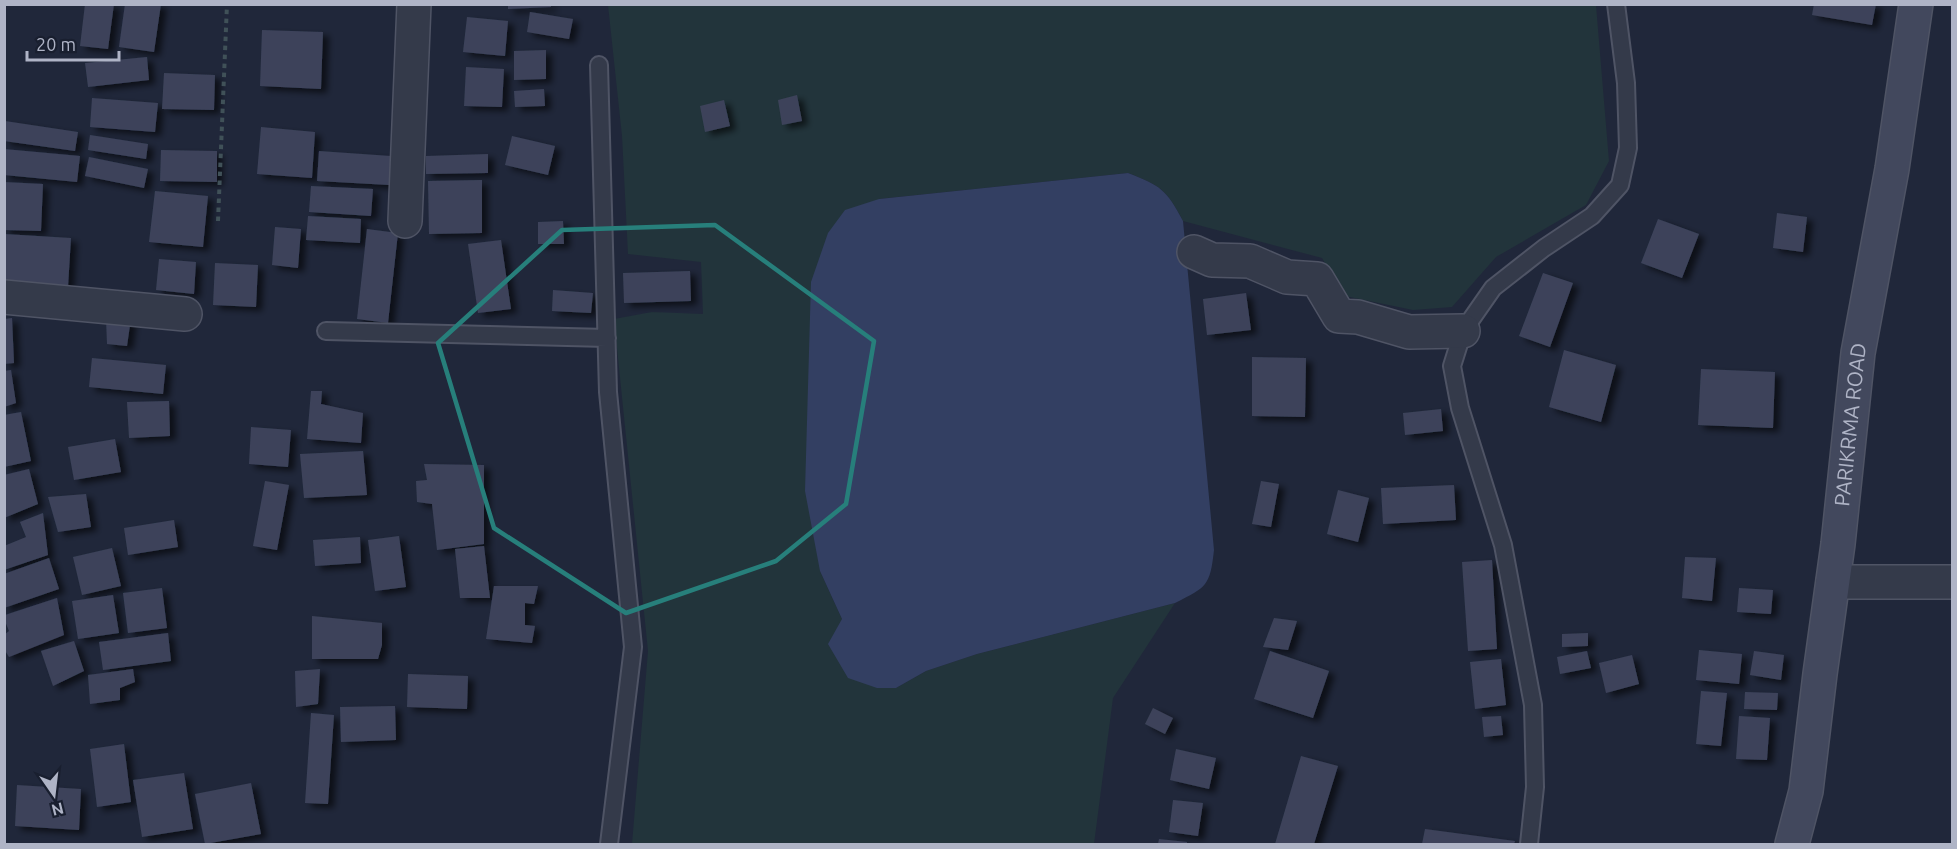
<svg xmlns="http://www.w3.org/2000/svg" width="1957" height="849" viewBox="0 0 1957 849" font-family="Ubuntu,sans-serif">
<style>
.green{fill:#22343b}
.water{fill:#333f62}
.building{fill:#3c435a;filter:url(#shadow)}
.lines{fill:none;stroke-linecap:round;stroke-linejoin:round}
.lane-casing{stroke:#4f5465;stroke-width:20}
.street-casing{stroke:#4f5465;stroke-width:36}
.secondary-casing{stroke:#4f5465;stroke-width:36}
.path{stroke:#405158;stroke-width:4;stroke-dasharray:4.5 4.5;stroke-linecap:butt}
.lane{stroke:#343a4a;stroke-width:16}
.street{stroke:#343a4a;stroke-width:33}
.secondary{stroke:#42485d;stroke-width:33}
.marked{fill:none;stroke:#277f7b;stroke-width:4.5;stroke-linejoin:round}
.labels{text-anchor:middle;stroke-width:4.5;stroke-linejoin:round;paint-order:stroke}
.street-label{font-size:21px;fill:#afb4c6;stroke:#191f2f}
</style>
<defs>
<filter id="shadow"><feDropShadow dx="6" dy="4" stdDeviation="3" flood-color="#0009"/></filter>
</defs>
<rect width="100%" height="100%" fill="#20273a"/>
<path class="green" d="M608,5h988l13,156 -23,44 -90,52 -44,50 -39,3 -68,-14 -23,-38 -139,-37c-17,-32 -22,-35 -55,-48l-249,26 -59,372 22,48 54,69 30,-17 51,-17 198,-51 -62,95 -19,146h-462l16,-193 -34,-332 38,-7 51,2 -2,-52 -73,-8 -6,-118z"/>
<path class="water" d="M1128,173c33,13 38,16 55,48l31,329c-4,36 -7,37 -39,53l-198,51 -51,17 -30,17h-19l-29,-10 -20,-34 14,-25 -22,-48 -15,-80 6,-209 17,-49 17,-23 34,-11z"/>
<path class="building" d="M85,4h29l-6,45 -28,-3z
M125,4h36l-7,48 -35,-5z
M508,4h43v3l-43,2z
M1814,4h62l-4,21 -60,-10z
M530,12l43,7 -4,20 -42,-7z
M467,17l41,4 -3,35 -42,-4z
M262,30l61,2 -2,57 -61,-3z
M546,50v29l-32,1v-29z
M147,57l2,23 -61,7 -3,-24z
M466,67l38,2 -2,38 -38,-1z
M164,73l51,2 -1,35 -52,-1z
M544,89l1,17 -30,1 -1,-16z
M797,95l5,26 -20,4 -4,-25z
M92,98l66,5 -3,29 -65,-5z
M724,100l6,26 -25,6 -5,-26z
M5,121l73,11 -3,19 -71,-10z
M261,127l54,5 -3,46 -55,-4z
M90,135l58,9 -2,15 -58,-9z
M512,136l43,10 -7,29 -43,-10z
M4,149l76,7 -3,26 -73,-7z
M161,150l56,1v31l-57,-1z
M319,151l72,5 -2,29 -72,-4z
M488,154v19l-62,1v-18z
M89,157l59,12 -4,19 -59,-12z
M482,180v53l-53,1 -1,-53z
M4,182l39,2 -2,47 -37,-1z
M311,186l62,3 -2,27 -62,-4z
M155,191l53,5 -5,51 -54,-5z
M1777,213l30,4 -4,35 -30,-4z
M308,216l53,3 -1,24 -54,-3z
M1658,219l41,15 -17,44 -41,-15z
M563,221l1,23h-26v-22z
M275,227l26,2 -3,39 -26,-3z
M367,229l31,4 -10,90 -31,-4z
M4,234l67,4 -3,49 -64,-3z
M501,240l10,69 -33,4 -10,-69z
M159,259l37,3 -2,32 -38,-4z
M215,263l43,2 -2,42 -43,-2z
M690,271l1,30 -67,2 -1,-30z
M1543,273l30,10 -23,64 -31,-11z
M553,290l40,3 -2,20 -39,-2z
M1246,293l5,37 -44,5 -4,-36z
M12,318l2,45 -10,1v-45z
M131,318l-4,28 -20,-2 -1,-25z
M1564,350l52,15 -15,57 -52,-15z
M1252,357l54,1 -1,59 -53,-1z
M92,358l74,7 -3,29 -74,-7z
M1701,369l74,3 -2,56 -75,-3z
M11,370l5,33 -12,4v-36z
M311,391h11l-1,13 42,9 -2,30 -54,-4z
M169,401l1,35 -41,2 -2,-36z
M1441,409l2,22 -38,4 -2,-22z
M21,412l10,49 -27,6v-52z
M251,427l40,3 -3,37 -39,-3z
M115,439l6,33 -47,8 -6,-33z
M363,451l4,44 -63,3 -4,-44z
M424,464l60,1v79l-47,6 -5,-46 -15,-2 -1,-21 11,-1z
M29,469l9,35 -34,14v-43z
M265,481l24,4 -12,65 -24,-4z
M1261,481l18,3 -8,43 -19,-3z
M1454,485l2,35 -73,4 -2,-36z
M1338,490l31,8 -11,44 -31,-8z
M86,494l5,33 -33,5 -10,-35z
M43,513l5,42 -44,15v-24l22,-9 -6,-15z
M174,520l4,27 -50,8 -4,-27z
M399,536l7,51 -31,4 -7,-51z
M360,537l1,26 -46,3 -2,-26z
M484,546l6,52h-30l-5,-49z
M112,548l9,38 -39,9 -9,-38z
M1685,557l31,1 -4,43 -30,-3z
M49,558l10,31 -55,19v-34z
M1492,560l5,89 -29,2 -6,-89z
M494,586h44l-4,18 -9,-1v22l10,1 -3,17 -46,-4z
M162,588l5,40 -39,5 -5,-40z
M1739,588l34,2 -2,24 -34,-2z
M113,595l6,38 -41,6 -6,-38z
M57,598l7,37 -55,22 -5,-8v-14l5,-4 -4,-10v-6z
M312,616l70,7v22l-4,14h-66z
M1274,618l23,3 -9,29 -25,-3z
M168,633l3,28 -68,9 -4,-28z
M1588,633v13l-26,1v-13z
M74,641l10,30 -31,15 -12,-35z
M1699,650l43,4 -3,30 -43,-4z
M1270,651l59,20 -16,47 -59,-19z
M1587,651l4,17 -31,6 -3,-17z
M1754,651l30,4 -3,25 -31,-5z
M1632,655l7,29 -33,9 -7,-30z
M1501,659l5,46 -31,4 -5,-47z
M133,669l2,13 -15,6v12l-30,4 -2,-29z
M320,669l-2,35 -22,3 -1,-36z
M408,674l60,2 -1,33 -60,-2z
M1701,691l26,2 -6,53 -25,-2z
M1745,692l33,1 -1,17 -33,-1z
M395,706l1,34 -55,2 -1,-35z
M1153,708l20,10 -8,16 -20,-10z
M311,713l23,2 -6,89 -23,-1z
M1501,716l2,19 -19,2 -2,-20z
M1739,716l31,2 -3,42 -31,-1z
M124,744l7,58 -34,5 -7,-58z
M1176,749l40,9 -7,31 -39,-9z
M1301,756l37,10 -24,78h-39z
M184,773l9,56 -51,8 -9,-57z
M251,783l10,51 -56,10 -10,-50z
M17,785l64,4 -2,41 -64,-4z
M1173,800l30,3 -5,33 -29,-4z
M1425,829l90,12 -1,3h-92z
M1159,839l28,3v2h-29z"/>
<g class="lines">
<g class="lane-casing">
<path id="lane" d="M599,65l9,327 25,255 -24,197
M326,331l281,7
M1529,844l6,-57 -2,-82 -30,-160 -43,-137 -8,-42 11,-35 30,-43 51,-40 48,-32 28,-31 8,-37 -2,-65 -10,-79"/>
</g>
<g class="street-casing">
<path id="street" d="M405,221l9,-217
M1194,252l18,8 38,1 37,16 30,2 22,37 19,1 51,15 54,-1
M4,297l181,17
M1833,582h119"/>
</g>
<g class="secondary-casing">
<g id="secondary">
<path id="s1" d="M1792,844l14,-53 14,-117 18,-130 20,-191 34,-184 24,-165"/>
</g>
</g>
<path class="path" d="M218,221l9,-217"/>
<use href="#lane" class="lane"/>
<use href="#street" class="street"/>
<use href="#secondary" class="secondary"/>
</g>
<path class="marked" d="M715,225l159,116 -28,163 -70,57 -150,52 -132,-85 -56,-185 124,-113z"/>
<g class="labels">
<g class="street-label">
<text dy="7" stroke="none"><textPath href="#s1" startOffset="424">PARIKRMA ROAD</textPath></text>
</g>
</g>
<rect width="1957" height="849" fill="none" stroke="#afb4c6" stroke-width="12"/>
<g transform="translate(54 795) rotate(166)" stroke="#191f2f" stroke-width="4.5" paint-order="stroke">
<path d="M0-4.5L10 22L0 15L-10 22Z" fill="#afb4c6"/>
<text y="-9" font-size="16" font-weight="bold" text-anchor="middle" fill="#afb4c6">N</text>
</g>
<path d="M27 51v9h92v-9" fill="none" stroke="#afb4c6" stroke-width="3"/>
<text x="36" y="51" font-size="18" fill="#afb4c6" stroke="#191f2f" stroke-width="4.5" paint-order="stroke">20 m</text>
</svg>
